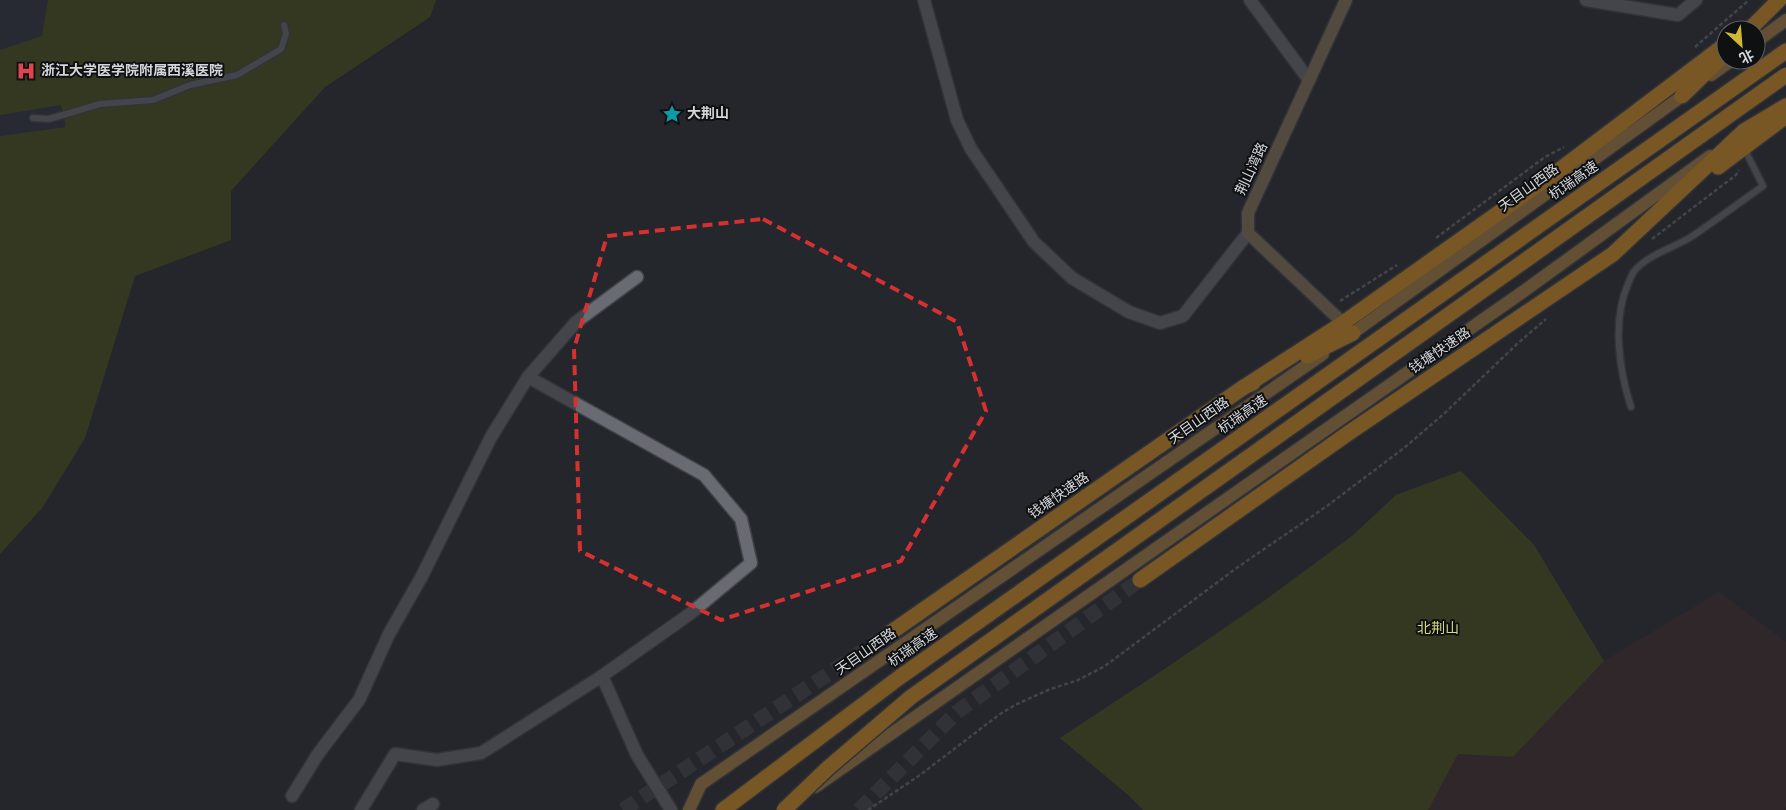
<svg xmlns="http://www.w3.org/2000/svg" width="1786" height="810" font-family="'Alegreya Sans','Noto Sans SC',sans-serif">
	<rect width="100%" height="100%" fill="#24272c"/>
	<!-- industrial -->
	<polygon fill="#3c2926" points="1719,592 1786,642 1786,806 1784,810 1425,810 1454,754 1513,757 1604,661"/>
	<!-- built -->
	<polygon fill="#2b2f3a" points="0,0 48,0 42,36 66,127 0,136"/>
	<!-- green -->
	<g fill="#4b4e15">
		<polygon points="48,0 436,0 430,17 325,87 231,191 231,240 135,276 85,438 42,508 0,554 0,136 66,127 61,105 0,115 0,50 42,36"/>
		<polygon points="1461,471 1534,545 1604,661 1513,757 1458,754 1428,810 1143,810 1127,794 1060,738 1169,666 1264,601 1352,536 1396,495"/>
	</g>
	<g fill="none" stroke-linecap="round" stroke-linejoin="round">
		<!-- highway-tunnel -->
		<g stroke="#3e4146" stroke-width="15" stroke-dasharray="15 8" stroke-linecap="butt">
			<polyline points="623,810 890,633"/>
			<polyline points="859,810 957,712 1140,580"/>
		</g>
		<!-- lane casing -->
		<g stroke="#414348" stroke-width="9">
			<g id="lane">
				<polyline points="33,118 49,119 100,104 153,100 190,85 237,75 281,49 286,34 284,25"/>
				<path d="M1631 407C1619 370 1612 320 1628 284 1630 279 1632 274 1635 270 1650 254 1673 248 1691 237 1715 221 1739 203 1763 186L1747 154"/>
			</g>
		</g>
		<!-- street casing -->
		<g stroke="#414348" stroke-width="15">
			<g id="street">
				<polyline points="924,0 957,120 971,149 1034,242 1072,278 1129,312 1160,323 1183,316 1248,233"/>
				<polyline points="1250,0 1309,80"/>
				<polyline points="1586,0 1678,15 1696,0"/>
				<polyline points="602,676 637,755 671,810"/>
				<polyline points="292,796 318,754 359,700 389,634 422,576 491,437 528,377"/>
				<polyline points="361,810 395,754 437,760 481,753 602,676 691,613 751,563 741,519 704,475 528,377 576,322 637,277"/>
				<polyline points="423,810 433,804"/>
			</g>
		</g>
		<!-- secondary casing -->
		<g stroke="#414348" stroke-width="15">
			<polyline id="secondary" points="1343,323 1248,233 1248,213 1346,0"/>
		</g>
		<!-- primary casing -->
		<g stroke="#414348" stroke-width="15">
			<g id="primary">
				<polyline points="1756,42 1786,20"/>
				<polyline points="1711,75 1732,60"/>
				<polyline points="1346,338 1689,91"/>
				<polyline points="815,787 1524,291 1710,156"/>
				<polyline points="689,810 701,784 1323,354"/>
			</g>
		</g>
		<!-- highway casing -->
		<g stroke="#414348" stroke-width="18">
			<g id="highway">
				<polyline points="1749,30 1779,0"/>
				<polyline points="1682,96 1720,59"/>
				<polyline points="1718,167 1786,116"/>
				<polyline points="1307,356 1353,333"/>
				<polyline points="1244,387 1343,323 1562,168 1726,44"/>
				<polyline points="1140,580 1350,432 1613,254 1744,131 1786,106"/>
				<polyline points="890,633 1244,387 1253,383"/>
				<polyline points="723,810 900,677 1786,51"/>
			</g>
		</g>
		<!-- path -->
		<g stroke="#67696e" stroke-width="2.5" stroke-dasharray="4 2.5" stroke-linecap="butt">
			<polyline points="1695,47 1749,0"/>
			<polyline points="1436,238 1545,157 1564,147"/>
			<polyline points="1652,239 1736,175 1739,170"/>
			<polyline points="1340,301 1397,265"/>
			<polyline points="868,810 920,775 1000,714 1017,704 1048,690 1078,680 1105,666 1238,567 1327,506 1404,448 1446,412 1517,344 1546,319"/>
		</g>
		<!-- lane -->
		<use href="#lane" stroke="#696b72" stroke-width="6"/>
		<!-- street -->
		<use href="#street" stroke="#696b72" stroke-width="12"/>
		<!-- secondary -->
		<use href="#secondary" stroke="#8c7758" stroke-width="12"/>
		<!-- primary -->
		<use href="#primary" stroke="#af823f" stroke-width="12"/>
		<!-- highway -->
		<use href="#highway" stroke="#dd921d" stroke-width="15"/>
		<!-- highway-bridge casing -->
		<g stroke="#414348" stroke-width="18" stroke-linecap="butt">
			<polyline id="highway-bridge" points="784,810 828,768 911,697 1786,75"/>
		</g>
		<!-- highway-bridge -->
		<use href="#highway-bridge" stroke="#dd921d" stroke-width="15"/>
	</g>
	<!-- marked area -->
	<path d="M0 0H1786V810H0ZM763 219 957 322 986 411 901 561 721 620 580 551 574 349 607 236Z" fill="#24272c" fill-opacity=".55" fill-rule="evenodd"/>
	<path fill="none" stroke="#d63131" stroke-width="4" stroke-dasharray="10 6" stroke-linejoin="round" d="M763 219 957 322 986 411 901 561 721 620 580 551 574 349 607 236Z"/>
	<!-- icons -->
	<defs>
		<g id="hospital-bare" transform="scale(1.5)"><path d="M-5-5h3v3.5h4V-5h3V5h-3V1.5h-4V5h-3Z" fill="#e0444e" stroke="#0f1012" stroke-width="2.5" paint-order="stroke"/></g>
		<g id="sight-bare" transform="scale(1.5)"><path d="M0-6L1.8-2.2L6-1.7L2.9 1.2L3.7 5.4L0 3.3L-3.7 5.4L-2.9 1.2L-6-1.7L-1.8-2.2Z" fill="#0f9aa8" stroke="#0f1012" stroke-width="2.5" paint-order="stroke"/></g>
	</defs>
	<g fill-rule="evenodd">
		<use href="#hospital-bare" x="26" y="71"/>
		<use href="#sight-bare" x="672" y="114"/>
	</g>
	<g text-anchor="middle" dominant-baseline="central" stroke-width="4" stroke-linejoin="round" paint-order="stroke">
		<!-- poi labels -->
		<g font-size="14" font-weight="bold" fill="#d4d6da" stroke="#0f1012" text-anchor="start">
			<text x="41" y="71">浙江大学医学院附属西溪医院</text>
			<text x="687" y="114">大荆山</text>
		</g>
		<!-- street labels -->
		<g font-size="14" fill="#d4d6da" stroke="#0f1012">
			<text transform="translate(1252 169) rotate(-65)">荆山湾路</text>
			<text transform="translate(1574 181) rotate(-35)">杭瑞高速</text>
			<text transform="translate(1529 188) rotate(-36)">天目山西路</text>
			<text transform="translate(1440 351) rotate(-34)">钱塘快速路</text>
			<text transform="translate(1243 415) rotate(-35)">杭瑞高速</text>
			<text transform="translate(1199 421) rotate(-35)">天目山西路</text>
			<text transform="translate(1059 496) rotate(-35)">钱塘快速路</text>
			<text transform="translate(913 648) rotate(-35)">杭瑞高速</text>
			<text transform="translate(866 652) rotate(-35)">天目山西路</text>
		</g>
		<!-- park labels -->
		<g font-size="14" fill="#d4db81" stroke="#0f1012">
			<text x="1438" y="629">北荆山</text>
		</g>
	</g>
	<!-- north arrow -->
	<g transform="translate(1741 45) rotate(154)"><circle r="24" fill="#0f1012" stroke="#5e5f62"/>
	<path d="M0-4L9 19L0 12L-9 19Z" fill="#ceb837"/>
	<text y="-8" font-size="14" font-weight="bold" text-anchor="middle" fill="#d4d6da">北</text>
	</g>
</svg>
